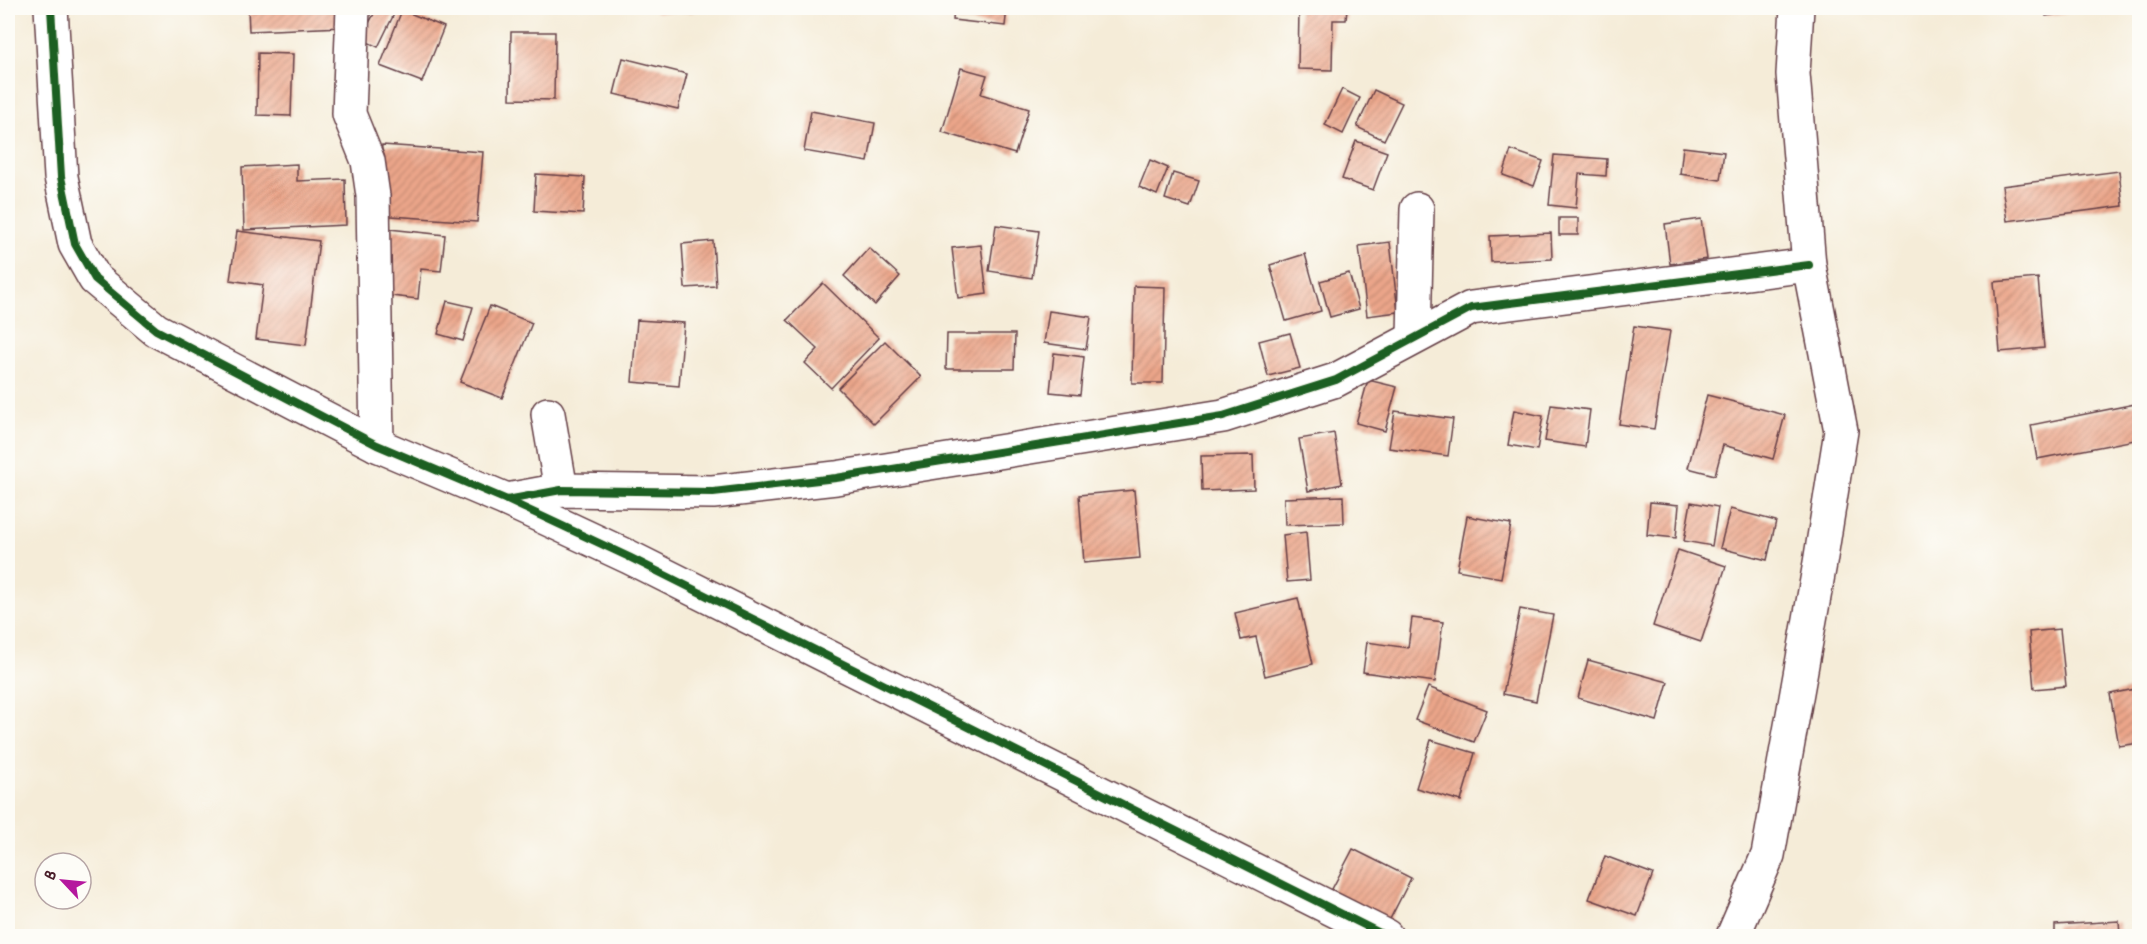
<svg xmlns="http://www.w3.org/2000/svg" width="2147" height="944" font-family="'Patrick Hand',sans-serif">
	<defs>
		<pattern id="building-hatch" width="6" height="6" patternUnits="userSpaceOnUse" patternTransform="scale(1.5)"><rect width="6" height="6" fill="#eca68a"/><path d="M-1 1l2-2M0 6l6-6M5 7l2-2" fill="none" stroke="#c18771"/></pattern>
	</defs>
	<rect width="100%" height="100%" fill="#fdfcf7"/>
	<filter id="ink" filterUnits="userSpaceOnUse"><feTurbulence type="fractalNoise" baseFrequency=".0167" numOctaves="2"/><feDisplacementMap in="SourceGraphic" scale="12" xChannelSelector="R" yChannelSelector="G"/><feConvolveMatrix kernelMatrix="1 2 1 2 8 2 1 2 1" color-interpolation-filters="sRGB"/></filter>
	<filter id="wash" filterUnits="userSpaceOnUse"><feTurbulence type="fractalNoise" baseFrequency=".008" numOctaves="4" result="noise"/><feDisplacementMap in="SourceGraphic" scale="24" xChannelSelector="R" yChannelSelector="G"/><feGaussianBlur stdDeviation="1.35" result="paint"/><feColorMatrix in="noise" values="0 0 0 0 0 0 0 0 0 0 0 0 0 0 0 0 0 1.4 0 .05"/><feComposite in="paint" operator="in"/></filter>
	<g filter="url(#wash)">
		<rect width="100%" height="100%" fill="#f5ecd8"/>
		<g id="blocks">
			<!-- building -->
			<g fill="url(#building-hatch)">
				<polygon points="248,8 342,8 343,27 249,31"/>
				<polygon points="377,8 397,8 378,47 361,39"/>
				<rect x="656" y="8" width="37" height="4"/>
				<polygon points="954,8 1007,8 1005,26 953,20"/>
				<polygon points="1299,8 1347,8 1346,20 1333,20 1332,70 1298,69"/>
				<polygon points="2044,8 2087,8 2087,9 2046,16"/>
				<polygon points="402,10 444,27 422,82 380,66"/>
				<polygon points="511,32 555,32 554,100 510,99"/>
				<polygon points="258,53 293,54 291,116 257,115"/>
				<polygon points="623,58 687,74 678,109 614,94"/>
				<polygon points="961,68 987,75 981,94 1029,109 1015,154 942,132"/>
				<polygon points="1342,89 1360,98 1343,134 1325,125"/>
				<polygon points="1374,90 1402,103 1384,140 1357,127"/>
				<polygon points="811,111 875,123 868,162 804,151"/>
				<polygon points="1356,141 1387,152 1373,190 1342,179"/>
				<polygon points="382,145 483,152 477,222 377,215"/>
				<polygon points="1683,147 1724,152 1720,180 1680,174"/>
				<polygon points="1511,150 1543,161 1534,186 1503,175"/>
				<polygon points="1554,155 1607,159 1606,176 1579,174 1576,208 1549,205"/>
				<polygon points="1150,160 1168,168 1157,195 1139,187"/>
				<polygon points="297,164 297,181 345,179 346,225 244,230 242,167"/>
				<polygon points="2119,171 2123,206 2007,221 2002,186"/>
				<polygon points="1173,173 1199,181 1190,207 1165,199"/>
				<polygon points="536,174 585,177 583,214 534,211"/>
				<rect x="1559" y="218" width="19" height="17"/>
				<polygon points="1701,219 1707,259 1670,264 1665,224"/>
				<polygon points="996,225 1039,231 1032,278 989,271"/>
				<polygon points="389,229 445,235 441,271 421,269 418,299 382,295"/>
				<polygon points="237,231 319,241 306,345 256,339 263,285 230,280"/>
				<polygon points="1551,233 1552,259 1491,262 1490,236"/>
				<polygon points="713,241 716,286 685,288 682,244"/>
				<polygon points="1390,242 1398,312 1367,316 1359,246"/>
				<polygon points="981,245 987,294 958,298 952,248"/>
				<polygon points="869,248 900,276 875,305 844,276"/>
				<polygon points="1305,254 1321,311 1286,321 1270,265"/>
				<polygon points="1349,273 1359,309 1330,317 1320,281"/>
				<polygon points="2038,278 2044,348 2000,352 1994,282"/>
				<polygon points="823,283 879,338 831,388 805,363 818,349 787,320"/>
				<polygon points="1134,286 1165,287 1163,383 1132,383"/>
				<polygon points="447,301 473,307 463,341 438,334"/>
				<polygon points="490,306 532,323 502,398 460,382"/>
				<polygon points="1049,311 1091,317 1086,349 1044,343"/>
				<polygon points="637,320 684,323 679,386 632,382"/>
				<polygon points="1634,326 1670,331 1654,429 1619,424"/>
				<polygon points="1290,333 1300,368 1268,376 1259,341"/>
				<polygon points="947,334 1015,334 1014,369 946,369"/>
				<polygon points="885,341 921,377 874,424 838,388"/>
				<polygon points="1054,353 1084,357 1080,395 1050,392"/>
				<polygon points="1368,380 1397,387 1385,431 1356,423"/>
				<polygon points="1707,395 1785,415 1773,459 1723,445 1715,475 1688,468"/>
				<polygon points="2140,403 2140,439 2037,459 2031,425"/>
				<polygon points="1551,405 1590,410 1585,447 1545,441"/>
				<polygon points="1514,410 1543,416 1537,450 1508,445"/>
				<polygon points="1395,411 1453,419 1448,456 1389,448"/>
				<polygon points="1334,433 1342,484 1308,491 1299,439"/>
				<polygon points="1253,455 1254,489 1202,491 1201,456"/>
				<polygon points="1134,490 1140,558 1084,563 1079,495"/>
				<polygon points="1343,496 1344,523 1285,525 1284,498"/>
				<polygon points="1650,502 1679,505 1676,538 1647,535"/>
				<polygon points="1691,502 1718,507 1712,546 1684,541"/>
				<polygon points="1730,509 1776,521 1767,560 1720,548"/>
				<polygon points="1467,516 1511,524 1501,578 1457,570"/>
				<polygon points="1306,532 1310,580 1287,582 1283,535"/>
				<polygon points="1678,550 1726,566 1701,642 1653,626"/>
				<polygon points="1298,598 1313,664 1265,676 1256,637 1241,640 1235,613"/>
				<polygon points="1520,609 1553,615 1536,701 1503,694"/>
				<polygon points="1412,618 1443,622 1435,682 1363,672 1367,642 1408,648"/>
				<polygon points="2060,629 2066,686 2034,689 2029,632"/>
				<polygon points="1588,660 1668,682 1657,721 1578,698"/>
				<polygon points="1428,687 1487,710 1474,742 1415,720"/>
				<polygon points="2140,688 2140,743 2119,746 2110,694"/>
				<polygon points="1431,740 1475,753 1461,801 1416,788"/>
				<polygon points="1353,849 1411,878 1388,923 1330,893"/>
				<polygon points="1605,856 1653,874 1637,916 1589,899"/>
				<polygon points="2119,921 2120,936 2055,936 2055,925"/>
			</g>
		</g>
	</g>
	<g filter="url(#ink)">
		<use href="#blocks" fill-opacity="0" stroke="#643e45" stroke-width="1.5"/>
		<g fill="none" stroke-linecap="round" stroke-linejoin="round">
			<!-- street casing -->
			<g stroke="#643e45" stroke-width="36">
				<g id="street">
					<polyline points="51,8 61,177 75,244 95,279 156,330 377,445 507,500 629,557 1386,936"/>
					<polyline points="353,8 349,114 368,161 373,196 377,445"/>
					<polyline points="1414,337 1417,209"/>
					<polyline points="548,414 561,490"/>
					<polyline points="507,500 561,490 713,492 836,478 1223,416 1336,380 1471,308 1809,265"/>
					<polyline points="1733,936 1768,855 1820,563 1841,431 1809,265 1793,74 1797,8"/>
				</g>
			</g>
			<!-- street -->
			<use href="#street" stroke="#fff" stroke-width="33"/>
			<!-- cycleway casing -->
			<g stroke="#fdfcf7" stroke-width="11">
				<g id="cycleway">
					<polyline points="51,8 61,177 75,244 95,279 156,330 377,445 507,500 629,557 1386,936"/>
					<polyline points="507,500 561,490 713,492 836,478 1223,416 1336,380 1471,308 1809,265"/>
				</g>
			</g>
			<!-- cycleway -->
			<use href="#cycleway" stroke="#1b5e20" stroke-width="8"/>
		</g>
	</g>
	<!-- margin -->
	<rect width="2147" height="944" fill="none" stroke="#fdfcf7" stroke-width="30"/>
	<!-- north arrow -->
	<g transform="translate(63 881) rotate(296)"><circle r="28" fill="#fdfcf7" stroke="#b5a4a5" stroke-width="1.5"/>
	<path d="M0-4.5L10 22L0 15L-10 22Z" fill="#b5179e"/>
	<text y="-9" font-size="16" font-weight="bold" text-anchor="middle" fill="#4a1f2b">B</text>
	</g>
</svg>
